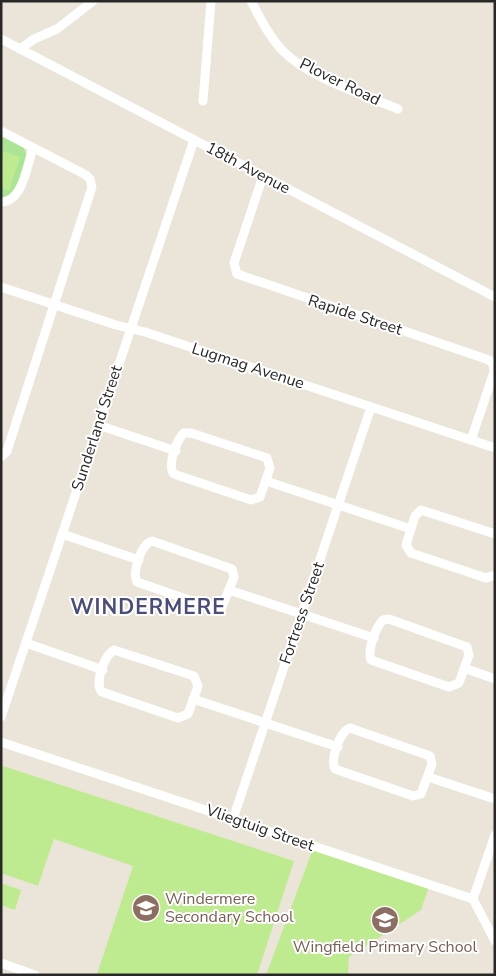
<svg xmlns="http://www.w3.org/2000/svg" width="496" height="976" font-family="'Nunito Sans',sans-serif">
	<rect width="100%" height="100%" fill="#ebe5d9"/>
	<!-- green -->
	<polygon fill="#aae494" points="1,135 24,148 27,157 15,192 1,199"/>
	<!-- pitch -->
	<g fill="#beeb8f">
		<polygon points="4,151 20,157 9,191 1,188 1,158"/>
		<polygon points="3,766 294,861 257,975 97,974 133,866 54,839 38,886 1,873 1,772"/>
		<polygon points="314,846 430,884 421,910 349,957 348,975 266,975"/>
		<polygon points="1,883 21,890 15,910 1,905"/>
	</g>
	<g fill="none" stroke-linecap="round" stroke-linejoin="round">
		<!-- minor -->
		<g stroke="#fff" stroke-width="9">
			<path d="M251 1C260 18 269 36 282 50 309 78 362 94 398 109"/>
			<polyline points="1,39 495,297"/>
			<polyline points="20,49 34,39 57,29 93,1"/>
			<polyline points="203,101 211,1"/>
			<polyline points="1,131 86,175 90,179 92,187 7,451 1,457"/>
			<polyline points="263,176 234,263 237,274 489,360 493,364 494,372 471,440"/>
			<path d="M1 202C23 202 27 165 33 148"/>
			<polyline points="1,287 116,325 145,332 495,448"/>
			<polyline points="98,425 176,451"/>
			<path d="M184 433H191L267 458 270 468 260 497 251 500 174 474C167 466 176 440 184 433Z"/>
			<polyline points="266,481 411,529"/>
			<polyline points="62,534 139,560"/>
			<polyline points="495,534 421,510 415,516 406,545 411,553 486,578 495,575"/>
			<path d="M152 541 232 569 234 577 222 607 215 609 137 582C132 572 141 544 152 541Z"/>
			<polyline points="229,590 374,638"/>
			<path d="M389 619 467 647 469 655 459 683 449 687 371 660C367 650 376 627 383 620Z"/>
			<polyline points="26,643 103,670"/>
			<path d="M114 650 194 676 198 686 188 714 178 718 102 692C94 684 104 655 114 650Z"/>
			<polyline points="464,668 495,679"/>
			<polyline points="193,699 338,747"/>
			<polyline points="1,717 194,140"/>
			<path d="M350 728 430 756 432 764 421 794 413 796 335 769C330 759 340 731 350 728Z"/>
			<polyline points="1,742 473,899 495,941"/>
			<polyline points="428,777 495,799"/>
			<polyline points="233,819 371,407"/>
			<polyline points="473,899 495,835"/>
			<polyline points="1,963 35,975"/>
		</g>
	</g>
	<!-- icons -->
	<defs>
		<g id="school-disc" transform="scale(1.4375)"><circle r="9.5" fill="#8d6e63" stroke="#fff"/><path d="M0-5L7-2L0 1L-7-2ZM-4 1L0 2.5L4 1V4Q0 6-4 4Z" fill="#fff"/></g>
	</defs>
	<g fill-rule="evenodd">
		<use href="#school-disc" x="146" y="908"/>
		<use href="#school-disc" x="385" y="920"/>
	</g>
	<g text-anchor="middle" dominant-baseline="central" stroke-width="4" stroke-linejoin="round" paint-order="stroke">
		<!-- street labels -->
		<g font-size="16" fill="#282828" stroke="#fff">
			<text transform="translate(340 82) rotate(26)">Plover Road</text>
			<text transform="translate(248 168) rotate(28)">18th Avenue</text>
			<text transform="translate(355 315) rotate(18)">Rapide Street</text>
			<text transform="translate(248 366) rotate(18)">Lugmag Avenue</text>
			<text transform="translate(97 428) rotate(-72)">Sunderland Street</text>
			<text transform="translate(302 613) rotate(-71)">Fortress Street</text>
			<text transform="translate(260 828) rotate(19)">Vliegtuig Street</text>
		</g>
		<!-- education labels -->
		<g font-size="16" fill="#785e54" stroke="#fff" text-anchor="start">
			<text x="165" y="899">Windermere<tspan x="165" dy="18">Secondary School</tspan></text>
			<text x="385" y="947" text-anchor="middle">Wingfield Primary School</text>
		</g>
		<!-- district labels -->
		<g font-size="21" font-weight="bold" letter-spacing="1" fill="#484d79" stroke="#fff">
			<text x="148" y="607">WINDERMERE</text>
		</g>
	</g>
	<!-- border -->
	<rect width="496" height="976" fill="none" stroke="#282828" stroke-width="5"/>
</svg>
